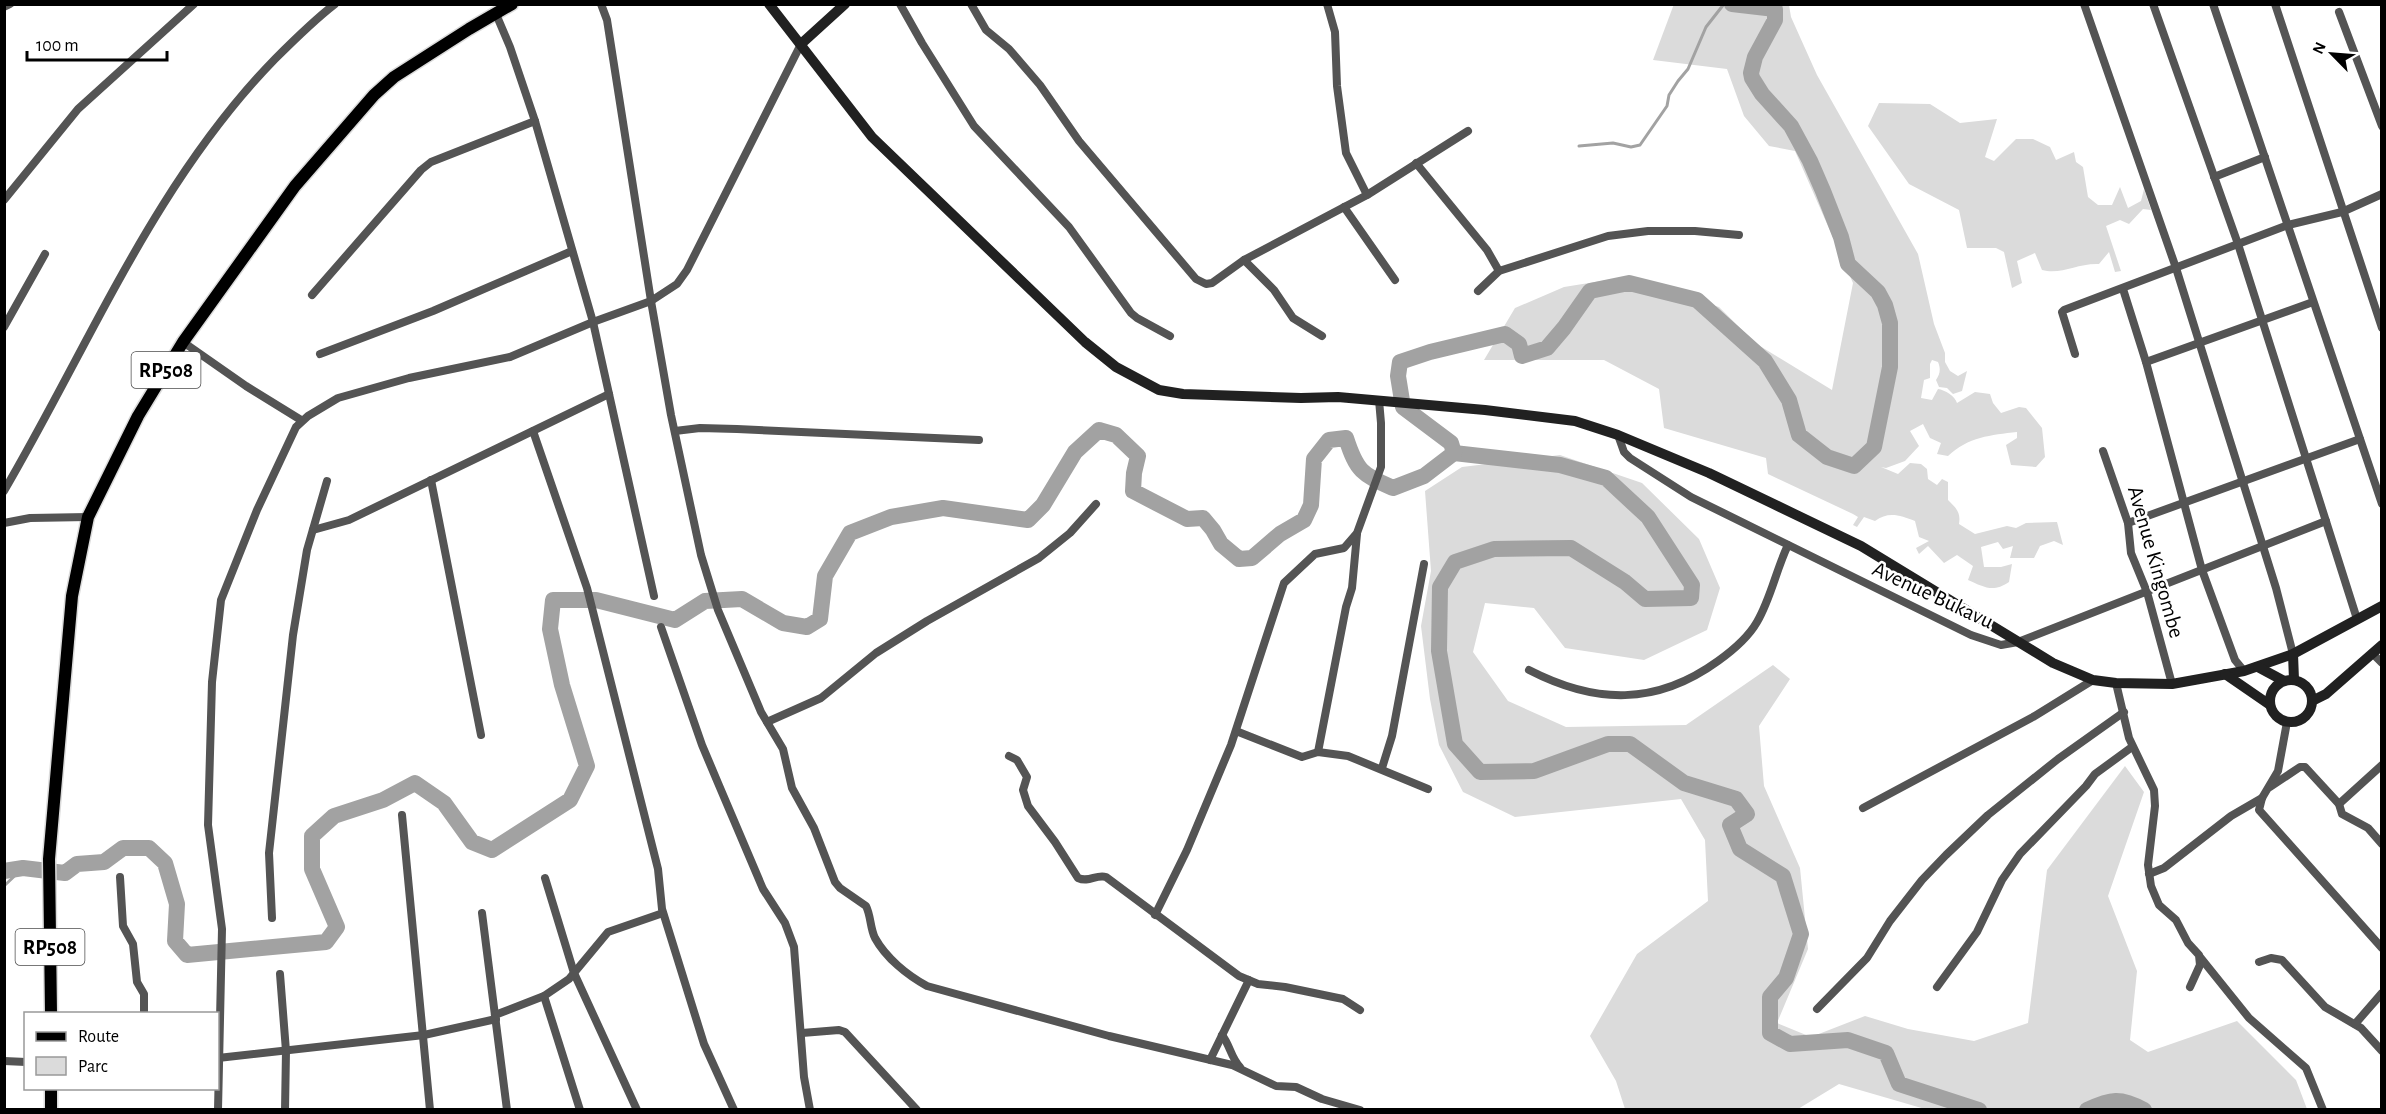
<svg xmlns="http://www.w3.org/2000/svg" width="2386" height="1114" font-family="'Alegreya Sans',sans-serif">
	<rect width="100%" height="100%" fill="#fff"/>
	<!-- green -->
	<g fill="#dbdbdb">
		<path d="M1674 4 1789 5 1791 17 1817 75 1918 254 1934 324 1945 353V362L1950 371 1958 376 1967 371 1962 391 1953 394 1947 388 1939 387 1936 380C1940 374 1941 369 1938 362L1932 360 1930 364V378L1924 380 1921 398 1932 400 1938 389C1945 390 1955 396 1957 403L1975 392 1990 394 1993 403 2001 413 2019 407 2026 408 2042 428 2045 457 2036 467 2011 465 2006 445 2017 438V432C1991 435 1968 437 1948 456L1937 454 1941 443 1930 438 1923 424 1910 431 1919 446 1905 461 1886 468 1881 467 1898 474 1910 463 1921 464 1927 469 1928 479 1937 485 1942 479 1948 482V500C1956 508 1961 512 1959 524L1975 534 2007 526 2016 528 2026 523 2057 522 2063 545 2054 541 2040 546 2034 558H2010L2013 546 2003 549 1998 542 1981 547 1984 567H2001L2012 564 2009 582C1993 593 1984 587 1968 580L1973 566 1957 555 1944 563 1928 546 1919 554 1916 548 1929 541 1919 537 1915 521C1900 515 1888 511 1875 521L1864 517 1857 527 1853 525 1858 517 1853 514 1768 474 1766 458 1664 428 1659 389 1604 360H1484L1515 308 1564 287 1620 278 1719 307 1755 343 1832 390 1853 283 1795 151 1769 146 1744 116 1727 69 1653 60Z"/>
		<path d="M1879 103 1930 104 1960 123 1997 119 1985 157 1994 161 2016 139H2033L2050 147 2056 160 2074 152 2076 162 2083 167 2088 197 2098 205H2112L2120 187 2128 208 2141 201 2144 189 2151 210 2143 209 2129 224 2120 220 2106 226 2121 271 2115 272 2109 252 2099 264C2077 263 2062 275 2042 270L2035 253 2017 261 2022 283 2012 288 2004 252 1996 248H1967L1959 210 1909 184 1868 126Z"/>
		<polygon points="1560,455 1642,483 1699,539 1720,588 1707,630 1644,660 1565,648 1534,608 1485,603 1473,652 1508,701 1566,727 1686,725 1773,665 1790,679 1759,726 1764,786 1800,868 1808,949 1777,1023 1811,1037 1865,1016 1908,1029 1974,1041 2028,1023 2047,870 2125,766 2144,792 2108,896 2137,971 2130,1040 2148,1052 2237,1021 2296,1080 2307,1109 1925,1109 1839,1084 1798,1109 1625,1109 1616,1081 1590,1036 1637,954 1708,901 1705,840 1681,799 1515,817 1463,792 1439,745 1430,699 1421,626 1431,571 1425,491 1462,467"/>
	</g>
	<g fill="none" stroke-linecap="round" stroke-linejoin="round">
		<!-- stream -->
		<g stroke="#a2a2a2" stroke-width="3">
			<polyline points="1579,146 1613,143 1631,147 1640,145 1667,106 1669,95 1678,81 1688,69 1706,27 1724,4"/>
			<polyline points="4,886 23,868"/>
		</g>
		<!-- river -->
		<g stroke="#a2a2a2" stroke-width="16">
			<polyline points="1454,453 1560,465 1606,478 1648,517 1692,585 1691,598 1645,599 1625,582 1571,548 1494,549 1455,562 1440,587 1439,651 1455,744 1480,772 1534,771 1608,744 1630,744 1684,783 1736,799 1747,814 1730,825 1740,849 1783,876 1801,934 1786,978 1770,997 1770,1033 1790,1044 1848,1040 1886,1053 1899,1084 1979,1110"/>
			<path d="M4 871 23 868 65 873 77 864 104 862 123 848H149L165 863 177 904 175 941 187 955 326 942 337 927 312 869V836L334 816 383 800 415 783 444 803 472 842 492 850 570 800 587 766 562 685 550 629 553 600H596L675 620 705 601 742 599 783 623 807 627 820 619 825 576 850 533 891 517 943 508 1028 520 1043 505 1075 452 1099 430 1116 435 1138 456 1134 473 1133 491 1187 519 1203 518 1213 530 1221 544 1239 559 1252 558 1280 534 1304 520 1311 505 1314 459 1329 440 1346 438C1357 472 1362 474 1393 488L1424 476 1454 453 1451 443 1403 407 1398 376 1400 362 1430 352 1505 334 1519 344 1522 356 1547 348 1564 328 1590 291 1629 283 1697 300 1765 361 1789 400 1799 435 1827 457 1854 466 1874 447 1890 367V323L1885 305 1878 292 1848 264 1841 237 1823 191 1810 161 1791 126 1762 94 1752 78 1751 73 1755 57 1775 20V9L1732 4"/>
			<path d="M2087 1110C2111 1099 2120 1097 2144 1110"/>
		</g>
		<!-- primary casing -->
		<g stroke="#dbdbdb" stroke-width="15">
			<g id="primary">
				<polyline points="51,1014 49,859 72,596 88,517 138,416 183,342 295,186 374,95 394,77 469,29 512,4"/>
				<polyline points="51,1110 51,1088"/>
			</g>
		</g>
		<!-- street -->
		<g stroke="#545454" stroke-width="8">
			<path d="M601 4 607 20 651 301 671 415 701 555 718 610 761 712 783 749 792 788 814 828 835 882 840 888 866 906C871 916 870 928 875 938 886 958 907 975 927 986L1109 1036 1232 1065 1276 1086 1296 1087 1322 1099 1360 1110"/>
			<polyline points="900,4 922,43 974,126 1069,227 1131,313 1137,318 1170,336"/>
			<polyline points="971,4 986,30 1009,49 1040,85 1079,141 1196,279 1206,284 1212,283 1244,260 1367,195 1468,131"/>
			<polyline points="1327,4 1335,32 1337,86 1346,153 1367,195"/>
			<polyline points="2084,4 2176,268 2276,588 2293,654"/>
			<polyline points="2153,4 2238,244 2357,619"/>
			<polyline points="2213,4 2382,504"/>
			<polyline points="2275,4 2382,328"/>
			<polyline points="4,7 10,4"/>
			<polyline points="2339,12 2382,126"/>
			<polyline points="496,14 510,47 535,121 593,322 654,596"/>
			<polyline points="1416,163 1487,250 1499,271"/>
			<polyline points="2214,177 2265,157"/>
			<polyline points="4,200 78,109 194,4"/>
			<polyline points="1344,207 1395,280"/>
			<polyline points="1244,260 1274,290 1293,318 1322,336"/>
			<polyline points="2123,289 2146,362 2202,570 2235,660 2244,671"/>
			<polyline points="1478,291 1499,271 1608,236 1648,231 1695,231 1739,235"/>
			<polyline points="312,295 421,170 431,162 535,121"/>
			<polyline points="4,327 45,254"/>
			<polyline points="183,342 246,386 301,420"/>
			<polyline points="320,354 433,311 572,251"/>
			<polyline points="2075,354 2062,312 2064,310 2288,225 2342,212 2382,194"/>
			<polyline points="2146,362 2313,302"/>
			<polyline points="533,431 587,588 658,869 662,909 704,1044 734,1110"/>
			<polyline points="675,431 700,428 737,429 979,440"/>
			<polyline points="1618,435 1624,452 1630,458 1691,497 1971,635 2001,645 2018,642 2326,521"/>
			<polyline points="2103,451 2128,523 2131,553 2147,592 2172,684"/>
			<polyline points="431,480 481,735"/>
			<path d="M4 491C90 344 155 182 275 59 294 40 313 21 335 4"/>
			<polyline points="4,523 30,518 88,517"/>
			<polyline points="2128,523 2360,439"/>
			<polyline points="313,530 349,520 609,394"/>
			<polyline points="661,627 702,745 718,783 763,889 785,923 794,947 804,1077 810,1110"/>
			<polyline points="2372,653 2382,663"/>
			<path d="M1529 670C1595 704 1656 706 1718 661 1732 651 1749 636 1757 622 1771 598 1776 570 1788 545"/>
			<polyline points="2116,683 2129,738 2154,790 2155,806 2148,865 2151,886 2159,905 2176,920 2188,943 2199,955 2200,965 2190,987"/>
			<polyline points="767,722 821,698 876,653 927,621 1039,558 1070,533 1096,504"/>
			<polyline points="2287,722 2278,771 2262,798 2259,810 2382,948"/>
			<polyline points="1236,731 1302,757 1318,752 1348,756 1428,789"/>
			<polyline points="1318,752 1346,607 1352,588 1357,534"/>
			<path d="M1009 756 1017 760 1027 777 1023 790 1028 806 1055 842 1078 878C1089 883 1096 874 1106 877L1239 976 1258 984 1285 987 1343 999 1360 1010"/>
			<polyline points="1382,768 1392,736 1424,564"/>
			<polyline points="2270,787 2300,767 2305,767 2339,804 2342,814 2368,828 2382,844"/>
			<polyline points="2339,804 2382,765"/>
			<polyline points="1863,808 2033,717 2093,680"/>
			<polyline points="402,815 430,1110"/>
			<polyline points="2149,874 2164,868 2231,816 2262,798"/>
			<polyline points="120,877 123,926 133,944 137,982 144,994 144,1014"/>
			<polyline points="545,878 574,973 637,1110"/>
			<polyline points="482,913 507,1110"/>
			<polyline points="1155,915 1187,850 1231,745 1284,583 1315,554 1344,548 1357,533 1381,467 1381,423 1379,400"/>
			<polyline points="272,918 269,853 293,635 307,550 327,481"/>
			<polyline points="2200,957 2249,1018 2306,1068 2323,1110"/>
			<polyline points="2259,962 2271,958 2282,960 2325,1007 2361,1028 2382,1051"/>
			<polyline points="280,974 286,1051 285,1110"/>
			<polyline points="1937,987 1977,932 2002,880 2020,854 2086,786 2095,774 2132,747"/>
			<polyline points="544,996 580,1110"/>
			<polyline points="1817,1009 1867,958 1890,921 1922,880 1946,855 1988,815 2058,759 2124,712"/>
			<polyline points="495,1015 544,996 569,979 608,932 663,913"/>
			<polyline points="2355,1024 2382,993"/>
			<polyline points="802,1033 839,1030 845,1032 917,1110"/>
			<path d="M1222 1035C1230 1045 1231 1058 1240 1067"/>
			<polyline points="218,1058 424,1035 496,1019"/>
			<polyline points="1210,1060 1249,980"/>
			<polyline points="4,1061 26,1062"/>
			<polyline points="218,1110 222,929 208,825 212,682 221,600 257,510 296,427 308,416 338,398 409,378 510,357 593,322 651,301 677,284 687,270 801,44"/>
		</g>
		<!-- secondary -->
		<g stroke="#212121" stroke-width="10">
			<polyline points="769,4 872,137 1085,342 1116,367 1159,390 1183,394 1301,398 1338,397 1485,410 1575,421 1618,435 1709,473 1861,546 2053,663 2093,680 2116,683 2172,684 2244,671 2293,654 2382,606"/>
			<polyline points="801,44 845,4"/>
			<polyline points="2293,654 2294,680"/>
			<polyline points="2258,667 2284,681"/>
			<polyline points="2225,674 2270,705"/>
			<circle cx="2291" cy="701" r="21"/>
			<polyline points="2312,701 2326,694 2382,645"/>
		</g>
		<!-- primary -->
		<use href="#primary" stroke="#000" stroke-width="12"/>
	</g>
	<g text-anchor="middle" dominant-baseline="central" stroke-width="5" stroke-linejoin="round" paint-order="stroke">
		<!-- shield labels -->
		<g fill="#fff" stroke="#4c4c4c" stroke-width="1.5">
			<rect x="131.5" y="352" width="69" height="36" rx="4.5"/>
			<rect x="15.5" y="929" width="69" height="36" rx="4.5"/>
		</g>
		<g font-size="21" font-weight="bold" fill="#000">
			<text x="166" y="370">RP508</text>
			<text x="50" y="947">RP508</text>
		</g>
		<!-- street labels -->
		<g font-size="22" fill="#000" stroke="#fff">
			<text transform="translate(2156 562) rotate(74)">Avenue Kingombe</text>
			<text transform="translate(1933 595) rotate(25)">Avenue Bukavu</text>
		</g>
	</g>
	<!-- border -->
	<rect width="2386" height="1114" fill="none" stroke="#000000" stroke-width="12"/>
	<!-- legend -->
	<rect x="24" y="1012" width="195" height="78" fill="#ffffff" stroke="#999999" stroke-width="1.5"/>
	<rect x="36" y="1032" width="30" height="9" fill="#000000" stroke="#999999" stroke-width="1.5"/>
	<text x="78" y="1042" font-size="18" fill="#000000">Route</text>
	<rect x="36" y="1057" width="30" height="18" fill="#dbdbdb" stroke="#999999" stroke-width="1.5"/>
	<text x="78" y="1072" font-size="18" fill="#000000">Parc</text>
	<!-- north arrow -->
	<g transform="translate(2332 54) rotate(295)" stroke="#ffffff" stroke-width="4.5" paint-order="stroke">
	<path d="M0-4.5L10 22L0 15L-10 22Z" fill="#000000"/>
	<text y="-9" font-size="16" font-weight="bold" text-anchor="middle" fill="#000000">N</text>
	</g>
	<!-- scale -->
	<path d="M27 51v9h140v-9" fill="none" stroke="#000000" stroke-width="3"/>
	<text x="36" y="51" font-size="18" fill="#000000" stroke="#ffffff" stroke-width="4.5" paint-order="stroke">100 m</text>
</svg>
